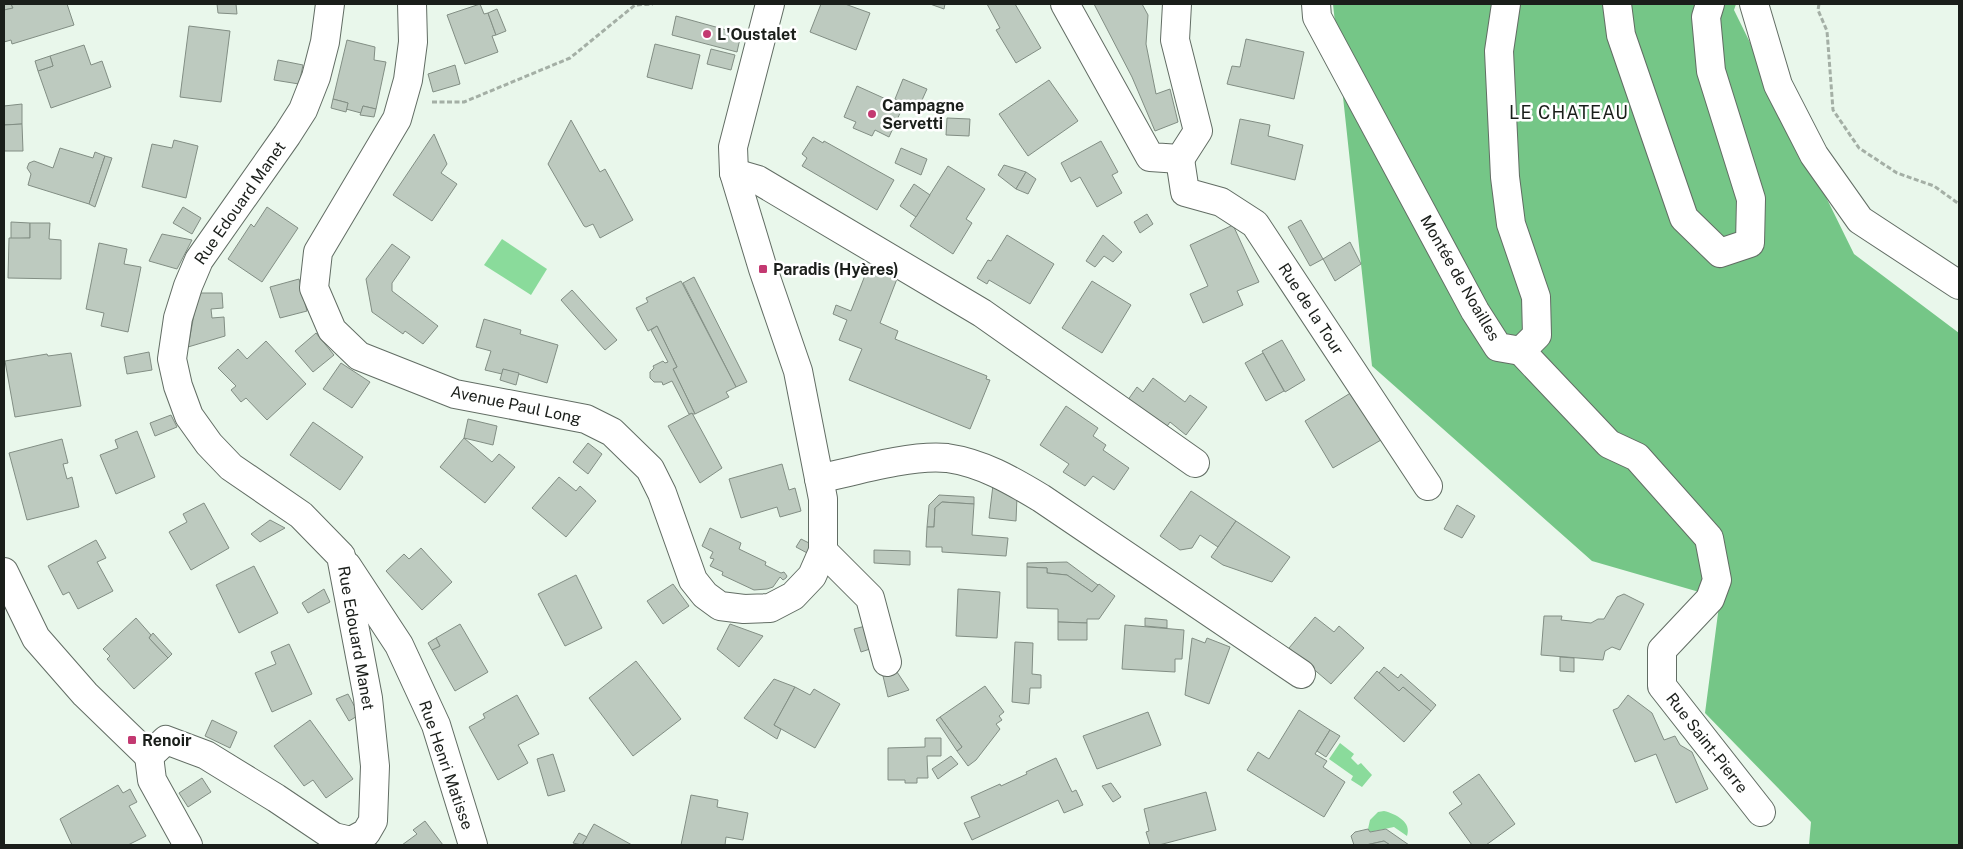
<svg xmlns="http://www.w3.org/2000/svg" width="1963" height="849" font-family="'Public Sans',sans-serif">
	<rect width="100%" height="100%" fill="#e9f7eb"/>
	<!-- forest -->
	<polygon fill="#75c687" points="1333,4 1736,4 1734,10 1854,254 1959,333 1959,845 1809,845 1811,822 1705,713 1720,598 1592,561 1372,366"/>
	<!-- water -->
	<g fill="#8adb9b">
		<polygon points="502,239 547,269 531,295 484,265"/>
		<polygon points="1340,743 1354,754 1351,758 1358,765 1361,763 1372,775 1362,787 1351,780 1353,776 1329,759"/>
		<path d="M1384 811C1396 814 1412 822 1407 836L1394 827 1370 832 1368 829 1370 820 1378 812Z"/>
	</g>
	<!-- building -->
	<g fill="#bdcabf" stroke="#828e84">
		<polygon points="4,4 11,4 13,8 4,10"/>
		<polygon points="11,4 67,4 74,25 12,44 11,40 4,42 4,10 13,8"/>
		<polygon points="217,4 236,4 237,14 218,13"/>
		<polygon points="480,4 484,14 488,13 496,35 492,36 498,52 465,64 447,15"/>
		<polygon points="821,4 845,4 870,13 856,50 810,32"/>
		<polygon points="930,4 945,4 944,9"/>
		<polygon points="987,4 1015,4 1041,48 1016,63 996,30 1000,28"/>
		<polygon points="1094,4 1142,4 1148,15 1146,44 1156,94 1170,89 1178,122 1155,131 1132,77"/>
		<polygon points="497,9 506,31 496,35 488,13"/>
		<polygon points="676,16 741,34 737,52 672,35"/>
		<polygon points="189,26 230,31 221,102 180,97"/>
		<polygon points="1246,39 1304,52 1294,99 1227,84 1232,66 1240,67"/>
		<polygon points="347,40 375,47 374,60 386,62 376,109 363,106 361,113 346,109 348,103 333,99"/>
		<polygon points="655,44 700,55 692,89 647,77"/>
		<polygon points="84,45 91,65 102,61 111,87 51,108 38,71 53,66 50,56"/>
		<polygon points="711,49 735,55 731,70 707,64"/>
		<polygon points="50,56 53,66 38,71 35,61"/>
		<polygon points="278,60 303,65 299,84 274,80"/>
		<polygon points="455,65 460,84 433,92 428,74"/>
		<polygon points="903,79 927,89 918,109 895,99"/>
		<polygon points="1049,80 1078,121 1028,156 999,114"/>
		<polygon points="857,86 888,100 886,105 901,111 889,137 875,130 872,136 853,128 856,122 844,117"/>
		<polygon points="333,99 348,103 346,112 331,108"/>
		<polygon points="22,104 22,124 4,125 4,106"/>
		<polygon points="363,106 376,109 374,117 360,115"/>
		<polygon points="947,118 970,119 969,136 946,135"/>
		<polygon points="1240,119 1270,125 1268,136 1303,145 1295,180 1231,164"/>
		<polygon points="571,120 600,172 605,169 633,220 600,238 593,224 586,227 584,226 548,164"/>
		<polygon points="22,124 23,151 4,151 4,125"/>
		<polygon points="434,134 447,164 441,173 457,184 432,221 393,195"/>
		<polygon points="813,137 823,143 824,141 894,180 877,210 802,166 807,158 802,154"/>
		<polygon points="174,140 198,146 186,198 142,187 152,144 172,148"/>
		<polygon points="1101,141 1118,172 1112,175 1122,193 1097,207 1080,177 1071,182 1061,163"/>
		<polygon points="60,148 93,158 95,152 105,156 89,204 28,185 31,174 27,168 29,163 34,161 53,168"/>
		<polygon points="901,148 927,159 921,175 895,163"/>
		<polygon points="105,156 112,158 95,207 89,204"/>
		<polygon points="1004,165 1026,172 1016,189 998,175"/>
		<polygon points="948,166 985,189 966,219 972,223 953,254 910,226"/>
		<polygon points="1026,172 1036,179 1028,194 1016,189"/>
		<polygon points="914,184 930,195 916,217 900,206"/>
		<polygon points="183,207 201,218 192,234 173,223"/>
		<polygon points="267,207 298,228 262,282 228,259 251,224 254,227"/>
		<polygon points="1147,214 1153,224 1140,233 1134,222"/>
		<polygon points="1301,220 1323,259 1310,266 1288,227"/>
		<polygon points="11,222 30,223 30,238 11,239"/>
		<polygon points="30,223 50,223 49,239 61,240 61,279 8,278 9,238 30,238"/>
		<polygon points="1233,225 1259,282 1237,291 1243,305 1203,323 1190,294 1208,286 1190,245"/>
		<polygon points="162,234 192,240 177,269 149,261"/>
		<polygon points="1007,235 1054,264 1030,304 989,280 987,284 977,278 988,260 991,261"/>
		<polygon points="1103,235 1122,252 1113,262 1104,256 1095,267 1086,261"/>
		<polygon points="1350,242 1361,264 1335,281 1323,259"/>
		<polygon points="99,243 127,249 124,264 141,267 128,332 101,326 104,313 86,309"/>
		<polygon points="392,244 410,257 392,283 392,291 438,326 423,344 405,331 403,334 372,312 366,279"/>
		<polygon points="873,255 900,271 880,323 898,331 895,339 987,376 986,379 990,380 970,429 849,380 862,349 839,340 847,320 833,314 836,305 851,311"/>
		<polygon points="694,277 747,382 736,387 683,283"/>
		<polygon points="299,279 307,311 280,318 270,287"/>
		<polygon points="681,281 736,387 726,392 729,397 695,414 673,369 677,367 657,326 648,331 636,308 648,302 646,298"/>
		<polygon points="1092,281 1131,305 1102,353 1062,328"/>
		<polygon points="572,290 617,340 605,350 561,300"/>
		<polygon points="198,293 222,293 223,308 211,309 212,318 224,317 225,336 188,347"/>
		<polygon points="484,319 521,330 520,334 558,345 547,383 503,369 502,374 485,370 491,351 476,347"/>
		<polygon points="657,326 677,367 673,369 695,414 689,414 672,381 663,385 662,382 654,382 650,378 650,372 654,368 653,366 663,361 665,363 668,362 651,330"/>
		<polygon points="316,333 334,355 313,372 295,351"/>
		<polygon points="1282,340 1305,380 1285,392 1262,351"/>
		<polygon points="266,341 306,384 267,420 246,398 241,402 231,390 236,386 218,368 238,349 247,359"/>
		<polygon points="149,352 152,370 127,374 124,357"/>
		<polygon points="71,353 81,406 15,417 5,361 47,354 48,356"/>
		<polygon points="1263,353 1284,391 1266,401 1245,363"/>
		<polygon points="341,363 370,382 352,408 323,389"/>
		<polygon points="503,369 519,373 516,385 500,380"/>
		<polygon points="1153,378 1185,402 1190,395 1207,407 1186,435 1170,422 1163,432 1125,404 1137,387 1143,392"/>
		<polygon points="1357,389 1381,440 1333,468 1305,421"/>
		<polygon points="1066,406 1098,428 1093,436 1106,445 1103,450 1129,468 1114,490 1093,476 1085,486 1063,472 1069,464 1040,445"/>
		<polygon points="692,413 722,468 700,483 668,426"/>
		<polygon points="171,415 177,427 155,436 150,423"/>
		<polygon points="468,419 497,426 493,445 464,438"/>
		<polygon points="313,422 363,457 340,490 290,455"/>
		<polygon points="137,431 155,477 116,494 100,455 118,448 115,440"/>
		<polygon points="464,438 492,462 499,454 515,467 485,503 440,467"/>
		<polygon points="62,439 68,463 63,464 67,479 72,477 79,507 27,520 9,453"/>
		<polygon points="588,443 602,454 588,474 573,462"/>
		<polygon points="782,464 789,490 795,488 801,511 780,517 777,507 741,518 729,479"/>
		<polygon points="559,477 576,491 580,486 596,501 566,537 532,508"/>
		<polygon points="993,485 1017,497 1016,521 989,518"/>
		<polygon points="1191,491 1236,521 1218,547 1200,535 1192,548 1180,550 1160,536"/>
		<polygon points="939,495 974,497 974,504 942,502 935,508 934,527 927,527 929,505"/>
		<polygon points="942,502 974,504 972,535 1008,538 1006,556 942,552 942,547 926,547 927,527 934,527 935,508"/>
		<polygon points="204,503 229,548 191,570 169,532 187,522 183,514"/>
		<polygon points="1457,505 1475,516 1462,538 1444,529"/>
		<polygon points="270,520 285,528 260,542 251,534"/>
		<polygon points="1236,521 1290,557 1272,582 1223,565 1211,557"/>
		<polygon points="710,528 741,543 739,549 766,562 765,565 781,573 784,572 787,576 786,578 783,580 780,577 773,587 767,589 754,590 722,575 723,572 710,566 714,559 710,558 713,552 702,546"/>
		<polygon points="801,539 811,544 809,554 796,547"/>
		<polygon points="96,540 106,558 97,562 113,591 78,609 69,592 63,595 48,566"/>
		<polygon points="421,548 452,582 422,610 386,571 404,554 409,559"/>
		<polygon points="874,550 910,551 910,565 874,563"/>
		<polygon points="1067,562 1098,585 1092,592 1067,575 1047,573 1047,568 1027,567 1027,563"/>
		<polygon points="254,566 278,613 239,633 216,585"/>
		<polygon points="1027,567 1047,568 1047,573 1067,575 1092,592 1099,584 1115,596 1099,619 1087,619 1087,623 1058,622 1058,609 1027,608"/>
		<polygon points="576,575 602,628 565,646 538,594"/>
		<polygon points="673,584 689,606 663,624 647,601"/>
		<polygon points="324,589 330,602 308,613 302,603"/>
		<polygon points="958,589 1000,592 997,638 956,636"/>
		<polygon points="1624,594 1644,604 1620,650 1612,647 1605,651 1603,660 1541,655 1544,616 1562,616 1561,620 1591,623 1598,619 1604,619 1617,597"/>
		<polygon points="1315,617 1334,632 1339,626 1364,648 1331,684 1289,648"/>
		<polygon points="136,618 151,635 149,638 168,658 134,689 107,659 110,656 103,649"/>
		<polygon points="1145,618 1167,620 1167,628 1145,626"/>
		<polygon points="1058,622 1087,623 1087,640 1058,640"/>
		<polygon points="460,624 488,672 455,691 432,650 440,646 436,638"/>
		<polygon points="730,624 763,636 739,667 717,649"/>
		<polygon points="873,624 879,646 861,652 854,629"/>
		<polygon points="1125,625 1184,630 1182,659 1175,659 1175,672 1122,669"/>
		<polygon points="153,633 172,654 168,658 149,638"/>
		<polygon points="436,638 440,646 432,650 428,643"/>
		<polygon points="1192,638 1205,643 1207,638 1230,647 1209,704 1185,695"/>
		<polygon points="1015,642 1033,643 1032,674 1041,675 1041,688 1030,688 1029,704 1012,702"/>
		<polygon points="289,644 312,694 272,712 255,673 276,664 271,652"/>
		<polygon points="1560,657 1574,658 1574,672 1560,671"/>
		<polygon points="636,661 681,719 633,756 589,698"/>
		<polygon points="1384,667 1398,678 1401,674 1436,705 1431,711 1403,687 1399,691 1379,673"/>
		<polygon points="1377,671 1399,691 1403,687 1431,711 1404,742 1354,698"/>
		<polygon points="897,672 909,690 888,697 883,676"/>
		<polygon points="774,679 795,687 774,725 781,729 777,739 744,718"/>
		<polygon points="985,686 1004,712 999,716 1002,720 996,724 1000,729 976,760 968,766 957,751 962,747 940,717"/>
		<polygon points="795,687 810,695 814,689 840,704 815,748 774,725"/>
		<polygon points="348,694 359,715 349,721 336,699"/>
		<polygon points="517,695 539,734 518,745 528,763 498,780 469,727 485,718 483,714"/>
		<polygon points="1628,695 1652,713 1664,740 1675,736 1680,745 1692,752 1708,789 1676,803 1656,754 1635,762 1613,710 1618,708"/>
		<polygon points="1299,710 1330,730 1315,754 1327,761 1323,767 1345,782 1324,817 1247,770 1258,752 1269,759"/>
		<polygon points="1148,712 1161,745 1097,769 1083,736"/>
		<polygon points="940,717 962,747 957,751 937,721 936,720"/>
		<polygon points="212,720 237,732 230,748 205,736"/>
		<polygon points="310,720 353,779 326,798 313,780 304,786 274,746"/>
		<polygon points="1330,730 1340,736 1326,757 1317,751"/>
		<polygon points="925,738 941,738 941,756 927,756 928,778 917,778 917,783 905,783 905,780 888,780 888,748 925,747"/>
		<polygon points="553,754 565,791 548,796 537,759"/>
		<polygon points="951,756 958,764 938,779 932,769"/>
		<polygon points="1056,758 1072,792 1076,790 1083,805 1064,813 1058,800 972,840 964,823 980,817 971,797 1000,784 1001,786 1027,774 1026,772"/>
		<polygon points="1479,774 1515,824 1486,845 1472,845 1449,813 1462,804 1453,792"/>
		<polygon points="202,778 211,792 188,807 179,793"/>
		<polygon points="1111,783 1121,797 1113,802 1102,786"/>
		<polygon points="118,785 123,793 130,789 137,802 129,806 146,836 128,845 72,845 60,819"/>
		<polygon points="1206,792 1216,830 1159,845 1150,845 1146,832 1149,831 1144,809"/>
		<polygon points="691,795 718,800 717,807 748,813 743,840 726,837 725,845 681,845"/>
		<polygon points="425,821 443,845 402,845 417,834 413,830"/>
		<polygon points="594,824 632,845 582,845"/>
		<polygon points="1368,829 1370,832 1386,829 1409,845 1390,845 1384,841 1366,845 1354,845 1351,836 1355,832"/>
		<polygon points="579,833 587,837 582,845 573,843"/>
		<polygon points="1384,841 1390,845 1366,845"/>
	</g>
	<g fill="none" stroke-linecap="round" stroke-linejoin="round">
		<!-- minor casing -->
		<g stroke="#626d64" stroke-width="30">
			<g id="minor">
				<polyline points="412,4 413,42 408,80 397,119 318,252 314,288 332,330 359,356 455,394 586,419 612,432 650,469 662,493 693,580 705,595 720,606 744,609 770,608 793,596 812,576 823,551 823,499 798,371 763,269 734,173 733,147 770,4"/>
				<polyline points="1065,4 1150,157 1180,159 1198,131 1175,40 1177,4"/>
				<polyline points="1316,4 1317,17 1475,311 1498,347 1521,351 1537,335 1536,297 1511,224 1505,177 1499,51 1506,4"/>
				<polyline points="1617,4 1621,35 1684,218 1720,253 1750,243 1751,199 1711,71 1706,17 1710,4"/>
				<polyline points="1754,4 1778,85 1814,155 1860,220 1959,285"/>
				<polyline points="1180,159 1185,192 1221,202 1255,224 1428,486"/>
				<polyline points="734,173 758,180 982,313 1195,463"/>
				<polyline points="1521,351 1609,444 1637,457 1709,538 1717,580 1710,599 1662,650 1662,686 1761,812"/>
				<path d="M819 479C854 471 913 454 947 458 982 463 1011 480 1041 498L1301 674"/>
				<polyline points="823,551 870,598 887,662"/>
				<polyline points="347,566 399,645 436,725 473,845"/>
				<polyline points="4,572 36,638 85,694 149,756"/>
				<polyline points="149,756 166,740 206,755 276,798 334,837 351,841 366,833 373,821 375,766 368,698 341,556 301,515 231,467 209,444 189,416 178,386 172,359 178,318 188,286 199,260 287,135 303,110 316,77 325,42 330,4"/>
				<polyline points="149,756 152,780 188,845"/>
			</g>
		</g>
		<!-- path -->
		<g stroke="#a4afa5" stroke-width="3" stroke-dasharray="5 2.5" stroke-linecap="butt">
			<polyline points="1819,4 1818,10 1827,31 1833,110 1859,148 1897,173 1934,186 1959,204"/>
			<polyline points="432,102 464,102 570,58 635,5 653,4"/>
		</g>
		<!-- minor -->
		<use href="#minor" stroke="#fff" stroke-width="28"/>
	</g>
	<!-- markers -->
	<g fill="#c33971" stroke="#fff" stroke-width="2">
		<circle cx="707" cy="34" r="5"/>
		<circle cx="872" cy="114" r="5"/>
		<rect x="758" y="264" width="10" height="10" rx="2.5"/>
		<rect x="127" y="735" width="10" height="10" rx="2.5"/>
	</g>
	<g text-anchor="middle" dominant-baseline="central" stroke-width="5" stroke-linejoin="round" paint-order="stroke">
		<!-- poi labels -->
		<g font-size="16" font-weight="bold" fill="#1a1e1a" stroke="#fff" text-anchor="start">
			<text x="717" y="34">L'Oustalet</text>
			<text x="882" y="105">Campagne<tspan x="882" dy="18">Servetti</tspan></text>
			<text x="773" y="269">Paradis (Hyères)</text>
			<text x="142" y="740">Renoir</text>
		</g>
		<!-- street labels -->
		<g font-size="16" fill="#1a1e1a" stroke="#fff">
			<text transform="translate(240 203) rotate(-55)">Rue Edouard Manet</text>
			<text transform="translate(1460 278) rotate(60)">Montée de Noailles</text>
			<text transform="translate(1311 309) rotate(57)">Rue de la Tour</text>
			<text transform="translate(516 405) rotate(12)">Avenue Paul Long</text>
			<text transform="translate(356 638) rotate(80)">Rue Edouard Manet</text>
			<text transform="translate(1707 743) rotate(52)">Rue Saint-Pierre</text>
			<text transform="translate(446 765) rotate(71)">Rue Henri Matisse</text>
		</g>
		<!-- neighbourhood labels -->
		<g font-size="18" letter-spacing="1" fill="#1a1e1a" stroke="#fff">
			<text x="1569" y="112">LE CHATEAU</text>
		</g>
	</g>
	<!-- border -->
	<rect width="1963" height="849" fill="none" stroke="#1a1e1a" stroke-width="10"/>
</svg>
